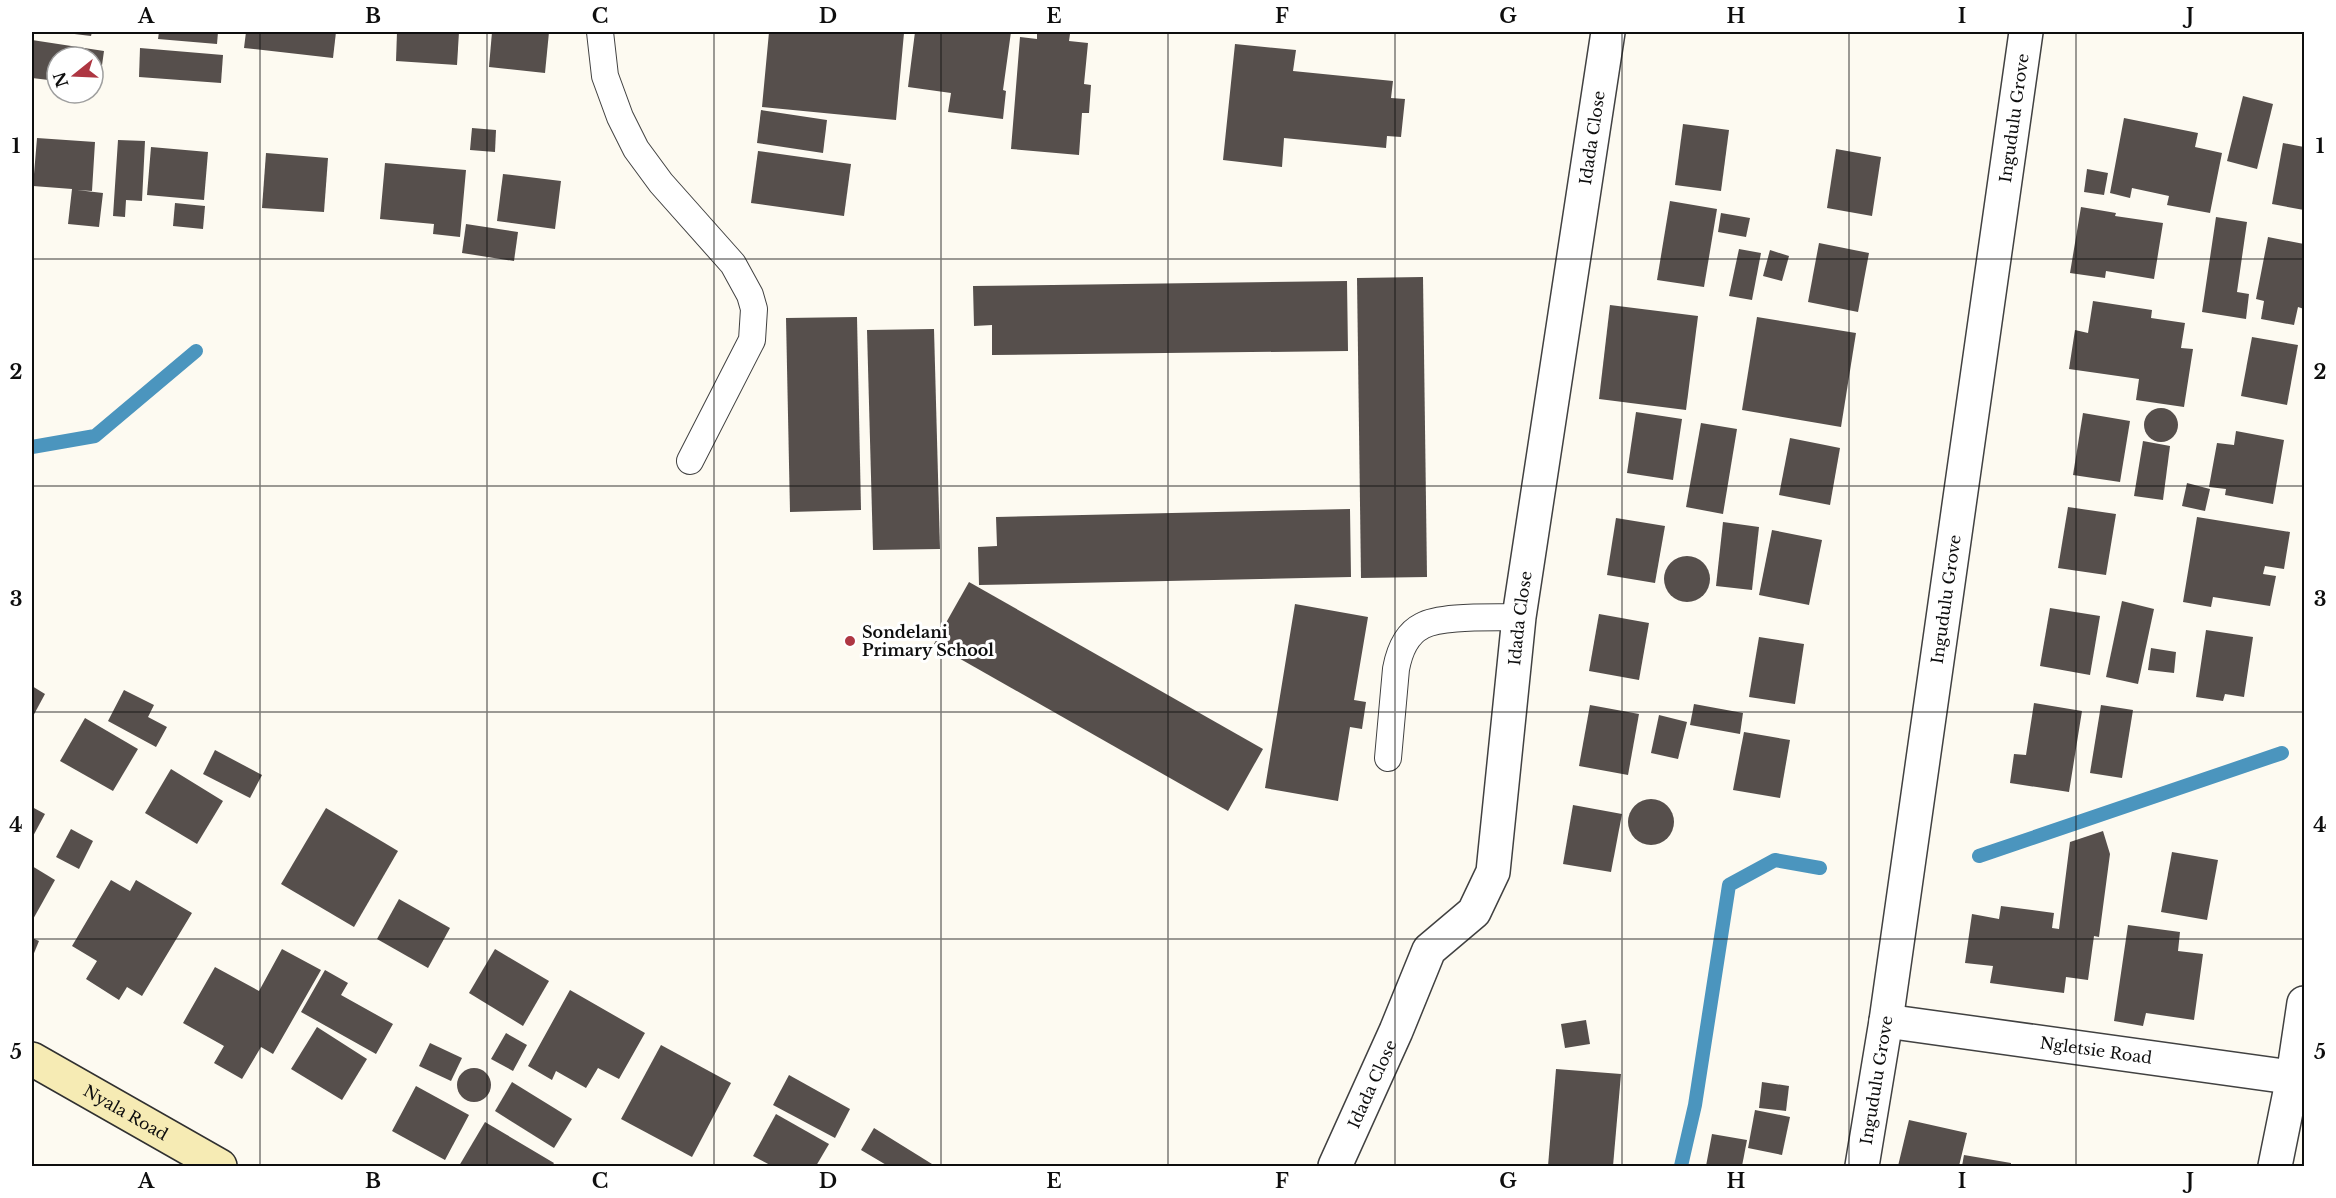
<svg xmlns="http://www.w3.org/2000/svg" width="2336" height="1198" font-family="'Libre Baskerville',serif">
	<rect width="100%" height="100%" fill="#fdfaf1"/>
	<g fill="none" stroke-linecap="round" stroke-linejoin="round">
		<!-- stream -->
		<g stroke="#4b95be" stroke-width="14">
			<polyline points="32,447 95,436 196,351"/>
			<polyline points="1979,856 2282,753"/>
			<polyline points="1681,1166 1695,1105 1729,885 1775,860 1820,868"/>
		</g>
	</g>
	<!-- building -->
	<g fill="#564f4c">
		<polygon points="58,32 92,32 91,36"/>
		<polygon points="159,32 218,32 217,44 158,39"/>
		<polygon points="246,32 336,32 333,58 244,48"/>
		<polygon points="397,32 459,32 457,65 396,61"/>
		<polygon points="492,32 549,32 545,73 489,67"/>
		<polygon points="769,32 904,33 896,120 762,107"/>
		<polygon points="915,32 1011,32 1003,90 1006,91 1003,119 948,112 951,93 908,87"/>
		<polygon points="1037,32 1070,34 1069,41 1088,43 1084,84 1091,85 1089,113 1082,113 1079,155 1011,149 1020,37 1037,39"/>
		<polygon points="32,40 104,51 99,87 93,87 93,57 57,57 57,81 32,78"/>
		<polygon points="1235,44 1296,50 1293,71 1393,81 1391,98 1405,99 1401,137 1387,136 1386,148 1284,138 1282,167 1223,160"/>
		<polygon points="140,48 223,55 221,83 139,77"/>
		<polygon points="2243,96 2273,104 2257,169 2227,161"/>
		<polygon points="761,110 827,120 823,153 757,143"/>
		<polygon points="2124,118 2198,133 2195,147 2222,153 2210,213 2167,205 2169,196 2132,188 2130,198 2110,193"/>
		<polygon points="1683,124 1729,130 1721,191 1675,185"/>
		<polygon points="472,128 496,130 495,152 470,150"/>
		<polygon points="37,138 95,142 92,191 77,190 103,193 99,227 68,224 72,189 33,186"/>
		<polygon points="118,140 145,141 142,201 126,200 125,217 113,216"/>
		<polygon points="2283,143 2304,147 2304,210 2272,204"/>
		<polygon points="151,147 208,152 204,200 147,195"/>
		<polygon points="1836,149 1881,157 1872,216 1827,208"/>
		<polygon points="758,151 851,164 844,216 751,203"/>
		<polygon points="266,153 328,158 324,212 262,208"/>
		<polygon points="385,163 466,170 460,237 433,234 434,224 380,219"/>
		<polygon points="2087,169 2108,173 2104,195 2084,192"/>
		<polygon points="503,174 561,181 555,229 497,221"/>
		<polygon points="1670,201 1717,209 1704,287 1657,280"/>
		<polygon points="175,203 205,206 203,229 173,226"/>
		<polygon points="2081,207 2116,213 2115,216 2163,223 2154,279 2106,271 2105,278 2070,273"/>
		<polygon points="1721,213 1750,218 1746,237 1718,232"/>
		<polygon points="2216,217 2247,222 2237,292 2249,294 2246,319 2202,312"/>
		<polygon points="466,224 518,232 514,261 462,253"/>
		<polygon points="2268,237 2304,244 2304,309 2298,307 2294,325 2261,319 2264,301 2256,299"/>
		<polygon points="1819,243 1869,253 1858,312 1808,302"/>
		<polygon points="1739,249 1761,253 1752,300 1729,296"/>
		<polygon points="1770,250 1789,256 1782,281 1763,276"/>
		<polygon points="1423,277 1427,577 1361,578 1357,278"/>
		<polygon points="1347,281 1348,351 992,355 992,325 974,326 973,286"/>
		<polygon points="2093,301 2152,310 2151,318 2185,323 2181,348 2193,349 2184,407 2136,400 2139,379 2069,369 2075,330 2088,333"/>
		<polygon points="1610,305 1698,316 1686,410 1599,399"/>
		<polygon points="857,317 861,510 790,512 786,318"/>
		<polygon points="1757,317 1856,333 1841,427 1742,410"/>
		<polygon points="934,329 940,549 873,550 867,330"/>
		<polygon points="2252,337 2298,345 2287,405 2241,396"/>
		<circle cx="2161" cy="425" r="17"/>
		<polygon points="1636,412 1682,419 1673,480 1627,473"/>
		<polygon points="2083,413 2130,421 2120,482 2073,475"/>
		<polygon points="1701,423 1737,429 1723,514 1686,507"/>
		<polygon points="2236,431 2284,440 2273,504 2225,495 2226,489 2209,487 2217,443 2234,445"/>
		<polygon points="1790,438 1840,448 1830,505 1779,495"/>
		<polygon points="2143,441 2170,446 2163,500 2134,496"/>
		<polygon points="2187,483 2210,489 2205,511 2182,506"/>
		<polygon points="2068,507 2116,514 2106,575 2058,568"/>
		<polygon points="1350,509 1351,577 979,585 978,547 997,546 996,517"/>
		<polygon points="2197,517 2290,532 2284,569 2265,566 2263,574 2276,576 2270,606 2213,597 2211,607 2183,602"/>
		<polygon points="1616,518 1665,526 1655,583 1607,575"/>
		<polygon points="1723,522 1759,527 1752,590 1716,586"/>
		<polygon points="1772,530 1822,540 1809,605 1759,595"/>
		<circle cx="1687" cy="579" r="23"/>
		<polygon points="969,582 1263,749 1228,811 934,644"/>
		<polygon points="2122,601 2154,609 2138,684 2106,677"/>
		<polygon points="1295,604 1368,617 1354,700 1366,702 1362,729 1350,727 1338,801 1265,788"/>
		<polygon points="2050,608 2100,616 2090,675 2040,666"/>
		<polygon points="1599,614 1649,623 1639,680 1589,671"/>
		<polygon points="2206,630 2253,637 2244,697 2225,694 2223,701 2196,697"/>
		<polygon points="1759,637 1804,644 1795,704 1749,697"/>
		<polygon points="2151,648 2176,652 2174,673 2148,670"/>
		<polygon points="32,686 45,694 32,718"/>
		<polygon points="124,690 154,705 148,717 167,727 156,747 108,721"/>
		<polygon points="2034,703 2082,711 2069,792 2010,783 2014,754 2026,755"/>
		<polygon points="1694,704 1743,713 1740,734 1690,725"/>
		<polygon points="1590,705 1639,714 1628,775 1579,766"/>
		<polygon points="2101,705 2133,710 2122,778 2090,773"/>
		<polygon points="1659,715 1687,722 1678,759 1651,753"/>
		<polygon points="85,718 138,749 113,791 60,761"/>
		<polygon points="1744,732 1790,740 1780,798 1733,790"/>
		<polygon points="215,750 262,775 250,798 203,774"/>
		<polygon points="171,769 223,801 197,844 145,813"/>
		<circle cx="1651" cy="822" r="23"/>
		<polygon points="1573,805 1622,814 1611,872 1563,864"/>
		<polygon points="32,807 45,814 32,838"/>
		<polygon points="326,808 398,851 354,927 281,884"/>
		<polygon points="71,829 93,841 79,869 56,857"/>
		<polygon points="2103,831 2110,854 2099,937 2094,936 2088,980 2066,977 2064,993 1990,983 1993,966 1965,963 1972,914 1999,919 2001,906 2054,913 2052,928 2059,929 2070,842"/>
		<polygon points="2172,852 2218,860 2207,920 2161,912"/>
		<polygon points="32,866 55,880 32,921"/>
		<polygon points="111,880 130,891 136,880 192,913 142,996 127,987 119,1000 86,979 97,961 72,946"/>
		<polygon points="399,899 450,928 428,968 377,939"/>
		<polygon points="2128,925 2180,932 2178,951 2203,954 2194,1020 2146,1013 2143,1026 2114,1021"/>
		<polygon points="32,938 39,941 32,958"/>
		<polygon points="282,949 321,970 273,1054 261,1047 242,1079 214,1063 224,1046 183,1023 215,967 259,991"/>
		<polygon points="495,949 549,981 523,1026 469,993"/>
		<polygon points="325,970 348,983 341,995 393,1024 376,1054 301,1012"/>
		<polygon points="570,990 645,1033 619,1079 598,1068 586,1088 556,1071 552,1080 528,1066"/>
		<polygon points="1586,1020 1590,1044 1565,1048 1561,1024"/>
		<polygon points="317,1027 367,1059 342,1100 291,1069"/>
		<polygon points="506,1033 527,1045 513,1071 491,1059"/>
		<polygon points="430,1043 462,1058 451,1081 419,1066"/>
		<polygon points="661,1045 731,1083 692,1157 621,1119"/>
		<circle cx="474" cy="1085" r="17"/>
		<polygon points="1556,1069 1621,1074 1613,1166 1548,1166"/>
		<polygon points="789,1075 850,1109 835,1138 773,1105"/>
		<polygon points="512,1082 572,1119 554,1148 495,1111"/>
		<polygon points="1762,1082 1789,1086 1786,1111 1759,1108"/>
		<polygon points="416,1086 469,1115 445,1160 392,1131"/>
		<polygon points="1755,1110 1790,1117 1782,1155 1748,1148"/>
		<polygon points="776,1114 829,1144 816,1166 772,1166 753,1156"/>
		<polygon points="1909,1120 1967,1133 1959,1166 1943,1164 1943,1166 1898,1166"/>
		<polygon points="485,1122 554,1163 552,1166 459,1166"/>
		<polygon points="874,1128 932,1164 930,1166 888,1166 861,1150"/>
		<polygon points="1712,1134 1747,1140 1742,1166 1706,1166"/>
		<polygon points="1964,1155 2011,1163 2011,1166 1962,1166"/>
	</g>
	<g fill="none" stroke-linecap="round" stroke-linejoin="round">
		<!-- lane casing -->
		<g stroke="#414141" stroke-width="28">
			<g id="lane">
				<polyline points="600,32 605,76 620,117 636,149 661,183 733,264 750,295 754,309 752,340 690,461"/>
				<path d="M1388 758 1396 669C1399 653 1406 634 1422 626 1441 615 1495 618 1519 617"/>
			</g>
		</g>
		<!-- street casing -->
		<g stroke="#414141" stroke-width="36">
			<g id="street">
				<path id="s1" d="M1886 1021 2304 1079"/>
				<path id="s2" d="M1335 1166 1396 1031 1429 950 1474 912 1493 872 1519 617 1608 32"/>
				<path id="s3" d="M1862 1166 1886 1021 2026 32"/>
				<polyline points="2275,1166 2293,1077 2304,1003"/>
			</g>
		</g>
		<!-- secondary casing -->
		<g stroke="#303030" stroke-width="36">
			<g id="secondary">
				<path id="s4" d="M32 1059 220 1166"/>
			</g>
		</g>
		<!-- lane -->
		<use href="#lane" stroke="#fff" stroke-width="26"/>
		<!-- street -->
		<use href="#street" stroke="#fff" stroke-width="33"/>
		<!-- secondary -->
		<use href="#secondary" stroke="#f6ebb4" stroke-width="33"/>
	</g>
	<!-- grid -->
	<path fill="none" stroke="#0e0e0e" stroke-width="1.5" stroke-opacity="0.55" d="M260 32V1166M487 32V1166M714 32V1166M941 32V1166M1168 32V1166M1395 32V1166M1622 32V1166M1849 32V1166M2076 32V1166M32 259H2304M32 486H2304M32 712H2304M32 939H2304"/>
	<!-- markers -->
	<circle fill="#ae3642" stroke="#fff" stroke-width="2" cx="850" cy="641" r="6"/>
	<g text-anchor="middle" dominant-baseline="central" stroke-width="6" stroke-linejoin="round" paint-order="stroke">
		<!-- street labels -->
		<g font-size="16" fill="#0e0e0e" stroke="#fff">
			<text stroke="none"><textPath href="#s3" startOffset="1059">Ingudulu Grove</textPath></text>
			<text stroke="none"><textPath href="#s2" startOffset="1080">Idada Close</textPath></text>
			<text stroke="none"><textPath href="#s3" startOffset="573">Ingudulu Grove</textPath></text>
			<text stroke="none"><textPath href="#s2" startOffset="594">Idada Close</textPath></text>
			<text stroke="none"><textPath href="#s1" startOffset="212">Ngletsie Road</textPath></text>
			<text stroke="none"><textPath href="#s3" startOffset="87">Ingudulu Grove</textPath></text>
			<text stroke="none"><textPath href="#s2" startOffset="90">Idada Close</textPath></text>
			<text stroke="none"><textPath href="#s4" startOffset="108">Nyala Road</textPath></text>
		</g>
		<!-- poi labels -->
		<g font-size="16" font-weight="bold" fill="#0e0e0e" stroke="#fff" text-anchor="start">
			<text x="862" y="632">Sondelani<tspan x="862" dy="18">Primary School</tspan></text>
		</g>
	</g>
	<!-- border -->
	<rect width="2336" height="1198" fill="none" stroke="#ffffff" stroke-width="66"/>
	<!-- north arrow -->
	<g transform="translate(75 75) rotate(252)"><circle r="28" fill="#ffffff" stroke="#9f9f9f" stroke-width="1.5"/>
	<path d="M0-4.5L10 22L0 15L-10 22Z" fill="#ae3642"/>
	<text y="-9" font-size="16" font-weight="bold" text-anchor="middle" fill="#0e0e0e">N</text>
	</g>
	<rect x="33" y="33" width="2270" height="1132" fill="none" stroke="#0e0e0e" stroke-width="2"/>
	<g font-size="20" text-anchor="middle" font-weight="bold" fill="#0e0e0e">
		<text x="146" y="23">A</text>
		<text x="373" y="23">B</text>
		<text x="600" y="23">C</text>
		<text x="828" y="23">D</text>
		<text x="1054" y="23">E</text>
		<text x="1282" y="23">F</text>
		<text x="1508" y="23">G</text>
		<text x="1736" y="23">H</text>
		<text x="1962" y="23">I</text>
		<text x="2190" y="23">J</text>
		<text x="16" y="153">1</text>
		<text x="2320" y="153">1</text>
		<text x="16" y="379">2</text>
		<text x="2320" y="379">2</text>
		<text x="16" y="606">3</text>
		<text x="2320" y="606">3</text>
		<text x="16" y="832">4</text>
		<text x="2320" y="832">4</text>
		<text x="16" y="1059">5</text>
		<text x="2320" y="1059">5</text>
		<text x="146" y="1188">A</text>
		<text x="373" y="1188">B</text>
		<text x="600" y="1188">C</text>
		<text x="828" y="1188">D</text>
		<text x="1054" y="1188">E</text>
		<text x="1282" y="1188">F</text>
		<text x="1508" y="1188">G</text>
		<text x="1736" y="1188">H</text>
		<text x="1962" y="1188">I</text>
		<text x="2190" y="1188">J</text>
	</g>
</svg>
